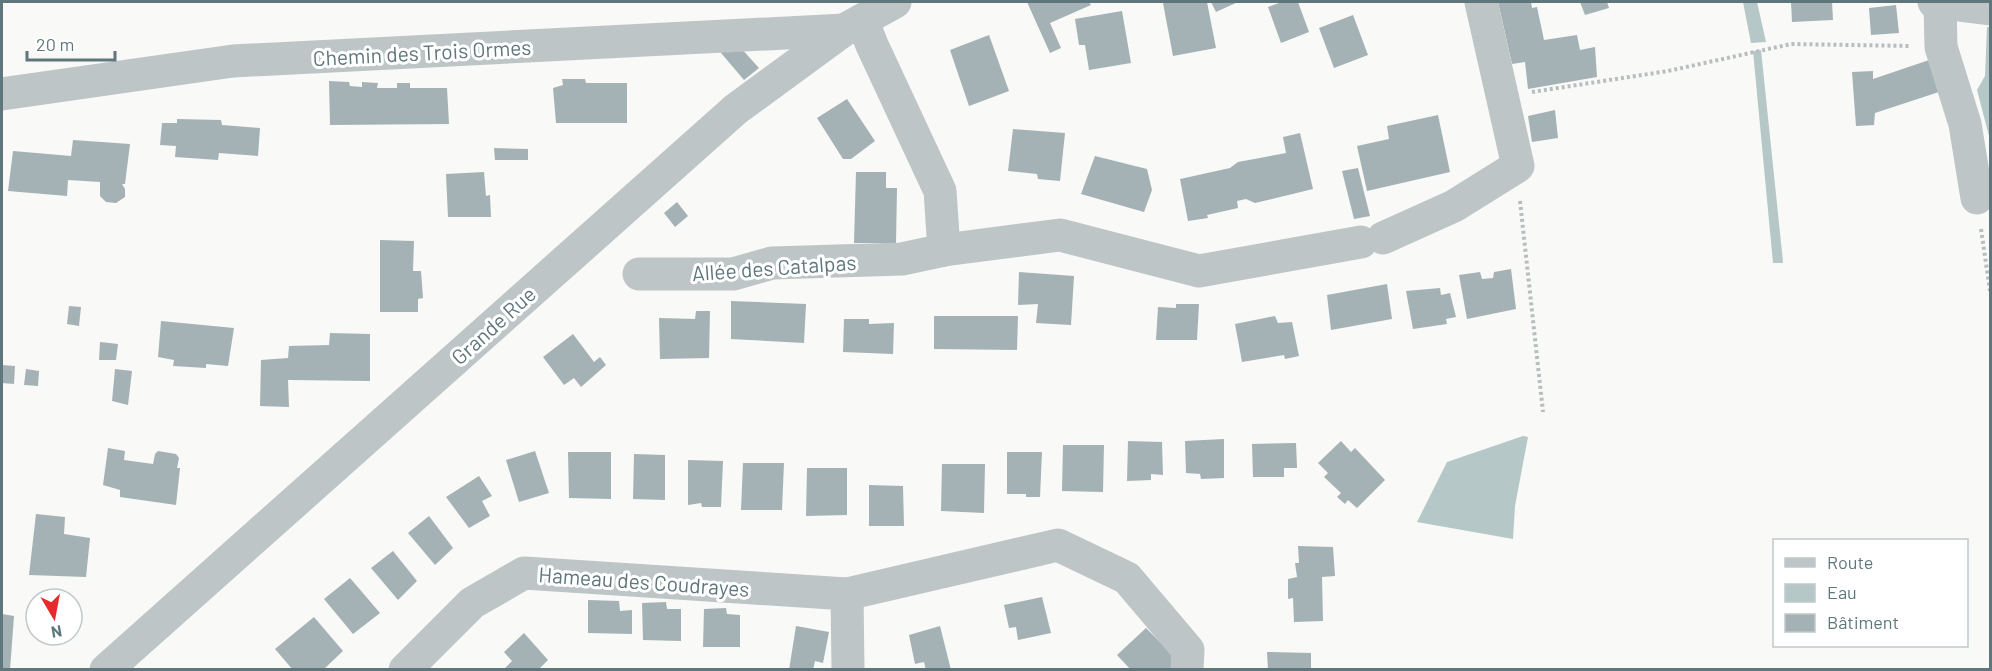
<svg xmlns="http://www.w3.org/2000/svg" width="1992" height="671" font-family="Barlow,sans-serif">
	<rect width="100%" height="100%" fill="#f9f9f7"/>
	<!-- water -->
	<g fill="#b5c7c7">
		<polygon points="1743,2 1757,2 1766,42 1751,43"/>
		<polygon points="1987,27 1990,27 1990,140 1977,90 1985,76"/>
		<polygon points="1761,50 1783,262 1783,263 1773,263 1753,51"/>
		<polygon points="1523,436 1528,437 1515,506 1513,539 1417,522 1447,462"/>
	</g>
	<!-- building -->
	<g fill="#a4b2b5">
		<polygon points="1027,2 1089,2 1091,5 1050,23 1061,48 1050,53"/>
		<polygon points="1171,2 1207,2 1216,48 1173,56 1163,3"/>
		<polygon points="1211,2 1238,2 1216,12"/>
		<polygon points="1282,2 1298,2 1309,32 1281,43 1268,7"/>
		<polygon points="1498,2 1531,2 1532,8 1537,7 1544,40 1577,35 1580,50 1595,47 1597,77 1528,89 1525,62 1512,64"/>
		<polygon points="1580,2 1607,2 1609,8 1585,15"/>
		<polygon points="1791,2 1832,2 1833,20 1792,22"/>
		<polygon points="1896,5 1899,33 1871,35 1869,8"/>
		<polygon points="1122,11 1131,63 1089,70 1085,45 1079,45 1075,19"/>
		<polygon points="1353,15 1368,55 1334,68 1319,28"/>
		<polygon points="989,35 1009,91 969,106 950,50"/>
		<polygon points="739,46 759,68 744,80 716,47"/>
		<polygon points="1941,56 1951,88 1875,113 1874,125 1856,126 1852,72 1873,71 1873,79"/>
		<polygon points="562,79 585,79 586,83 627,83 627,123 556,123 553,88 563,85"/>
		<polygon points="329,81 349,82 350,86 362,87 362,82 378,83 377,88 397,88 397,83 410,83 410,88 447,88 449,124 330,125"/>
		<polygon points="847,99 875,141 851,159 843,159 817,118"/>
		<polygon points="1555,110 1558,138 1532,142 1528,116"/>
		<polygon points="1438,115 1450,172 1367,191 1357,146 1389,139 1387,126"/>
		<polygon points="177,119 221,120 222,125 260,128 258,156 219,153 218,160 175,157 176,146 160,145 162,123 177,123"/>
		<polygon points="1013,129 1065,133 1060,181 1038,179 1037,174 1008,171"/>
		<polygon points="1300,133 1313,189 1255,203 1246,199 1237,201 1238,208 1207,215 1208,218 1188,221 1180,179 1230,168 1238,162 1286,153 1283,137"/>
		<polygon points="73,140 130,144 125,184 122,184 125,189 125,197 116,203 106,202 100,196 100,182 68,180 67,196 8,191 13,151 71,156"/>
		<polygon points="494,148 528,149 528,160 495,160"/>
		<polygon points="1095,156 1147,169 1152,190 1144,212 1081,194"/>
		<polygon points="1358,168 1370,216 1354,219 1342,171"/>
		<polygon points="484,172 486,196 490,195 491,217 448,217 446,174"/>
		<polygon points="856,172 886,172 886,188 897,188 896,243 854,243"/>
		<polygon points="677,202 688,216 675,227 664,213"/>
		<polygon points="380,240 414,241 413,271 421,271 423,298 418,299 418,312 380,312"/>
		<polygon points="1511,269 1516,309 1467,319 1459,275 1480,272 1482,279 1493,278 1494,272"/>
		<polygon points="1019,272 1074,276 1071,325 1036,323 1038,304 1018,305"/>
		<polygon points="1387,284 1392,319 1331,330 1327,295"/>
		<polygon points="1440,288 1441,295 1450,293 1456,317 1446,319 1447,324 1413,329 1406,291"/>
		<polygon points="731,301 806,304 804,343 731,339"/>
		<polygon points="1176,304 1199,304 1197,340 1156,340 1158,307 1176,308"/>
		<polygon points="69,306 81,307 79,326 67,324"/>
		<polygon points="696,311 710,311 709,358 660,359 659,318 695,319"/>
		<polygon points="934,316 1018,316 1017,350 934,349"/>
		<polygon points="1275,316 1278,323 1292,322 1299,356 1285,359 1284,355 1242,362 1235,324"/>
		<polygon points="844,319 869,319 869,324 894,323 893,354 843,352"/>
		<polygon points="161,321 234,328 228,366 206,364 206,368 173,366 174,360 158,357"/>
		<polygon points="330,333 370,334 370,381 288,380 289,407 260,406 261,360 288,358 289,346 329,345"/>
		<polygon points="573,334 594,362 600,357 606,365 581,387 574,378 564,385 543,357"/>
		<polygon points="100,342 118,344 116,360 99,360"/>
		<polygon points="2,365 15,366 14,384 2,383"/>
		<polygon points="26,369 39,371 38,386 24,385"/>
		<polygon points="115,369 132,371 128,405 112,401"/>
		<polygon points="1224,439 1224,478 1201,479 1200,474 1186,473 1185,441"/>
		<polygon points="1128,441 1162,442 1163,475 1151,474 1151,480 1127,481"/>
		<polygon points="1341,441 1351,452 1355,448 1385,480 1357,508 1348,500 1345,504 1337,497 1341,493 1324,477 1328,473 1318,463"/>
		<polygon points="1296,443 1297,468 1284,468 1284,477 1253,477 1252,444"/>
		<polygon points="1063,445 1104,445 1103,492 1062,491"/>
		<polygon points="108,448 125,451 124,460 153,464 155,454 158,451 176,454 179,458 177,468 180,468 176,505 120,497 120,490 103,485"/>
		<polygon points="535,451 549,493 519,502 506,460"/>
		<polygon points="568,452 611,452 611,499 569,498"/>
		<polygon points="1007,452 1042,452 1040,497 1026,497 1026,494 1007,494"/>
		<polygon points="634,454 665,455 665,500 633,499"/>
		<polygon points="688,460 723,461 721,507 702,507 701,503 688,505"/>
		<polygon points="743,463 784,463 782,510 741,510"/>
		<polygon points="942,464 985,464 984,513 941,511"/>
		<polygon points="807,468 847,468 847,515 806,516"/>
		<polygon points="479,476 492,496 482,501 490,516 469,528 446,497"/>
		<polygon points="869,485 903,486 904,526 869,526"/>
		<polygon points="36,514 65,517 64,534 90,538 86,577 29,575"/>
		<polygon points="429,516 453,548 435,565 408,533"/>
		<polygon points="1298,546 1333,547 1335,576 1322,577 1323,621 1294,622 1293,598 1288,599 1288,579 1297,577 1295,563 1299,563"/>
		<polygon points="393,551 417,581 398,600 371,568"/>
		<polygon points="350,578 380,613 353,634 324,599"/>
		<polygon points="1042,597 1051,633 1018,640 1016,627 1009,628 1004,605"/>
		<polygon points="588,600 619,601 620,611 632,610 632,634 588,633"/>
		<polygon points="666,602 667,609 681,609 681,641 643,640 642,603"/>
		<polygon points="726,608 727,614 740,615 740,647 703,647 704,609"/>
		<polygon points="2,614 14,616 10,670 2,670"/>
		<polygon points="314,617 343,651 325,668 326,670 293,670 275,649"/>
		<polygon points="796,626 829,632 823,663 815,661 813,670 789,670"/>
		<polygon points="940,626 951,670 926,670 924,662 915,664 909,635"/>
		<polygon points="1146,628 1179,661 1170,670 1131,670 1117,655"/>
		<polygon points="524,633 548,660 538,670 503,670 512,661 504,652"/>
		<polygon points="1267,652 1311,653 1311,670 1268,670"/>
	</g>
	<g fill="none" stroke-linecap="round" stroke-linejoin="round">
		<!-- path -->
		<g stroke="#b8bebf" stroke-width="4" stroke-dasharray="3 3" stroke-linecap="butt">
			<polyline points="1532,92 1668,71 1791,44 1910,46"/>
			<polyline points="1520,201 1543,412"/>
			<polyline points="1981,229 1990,291"/>
		</g>
		<!-- minor -->
		<g stroke="#bdc5c7" stroke-width="33">
			<polyline points="1934,2 1990,9"/>
			<polyline points="1940,2 1941,47 1965,124 1977,198"/>
			<polyline points="862,20 872,45 940,191 944,250 1060,235 1199,271 1361,242"/>
			<polyline points="2,94 233,61 844,30"/>
			<polyline points="1383,238 1454,206 1518,166 1481,2"/>
			<polyline points="639,274 733,274 772,263 902,259 944,250"/>
			<polyline points="847,594 848,670"/>
			<polyline points="106,670 736,109 844,30 895,2"/>
			<polyline points="405,670 472,603 524,573 847,594 1058,545 1127,578 1188,650 1187,670"/>
		</g>
	</g>
	<g text-anchor="middle" dominant-baseline="central" stroke-width="6" stroke-linejoin="round" paint-order="stroke">
		<!-- street labels -->
		<g font-size="21" fill="#5f777c" stroke="#fff">
			<text transform="translate(422 52) rotate(-3)">Chemin des Trois Ormes</text>
			<text transform="translate(774 267) rotate(-4)">Allée des Catalpas</text>
			<text transform="translate(493 325) rotate(-42)">Grande Rue</text>
			<text transform="translate(644 581) rotate(4)">Hameau des Coudrayes</text>
		</g>
	</g>
	<!-- border -->
	<rect width="1992" height="671" fill="none" stroke="#5f777c" stroke-width="6"/>
	<!-- legend -->
	<rect x="1773" y="539" width="195" height="108" fill="#ffffff" stroke="#bfc9cb" stroke-width="1.5"/>
	<rect x="1785" y="558" width="30" height="9" fill="#bdc5c7" stroke="#bfc9cb" stroke-width="1.5"/>
	<text x="1827" y="569" font-size="18" fill="#5f777c">Route</text>
	<rect x="1785" y="584" width="30" height="18" fill="#b5c7c7" stroke="#bfc9cb" stroke-width="1.5"/>
	<text x="1827" y="599" font-size="18" fill="#5f777c">Eau</text>
	<rect x="1785" y="614" width="30" height="18" fill="#a4b2b5" stroke="#bfc9cb" stroke-width="1.5"/>
	<text x="1827" y="629" font-size="18" fill="#5f777c">Bâtiment</text>
	<!-- north arrow -->
	<g transform="translate(54 617) rotate(170)"><circle r="28" fill="#ffffff" stroke="#bfc9cb" stroke-width="1.5"/>
	<path d="M0-4.5L10 22L0 15L-10 22Z" fill="#e52b2d"/>
	<text y="-9" font-size="16" font-weight="bold" text-anchor="middle" fill="#5f777c">N</text>
	</g>
	<!-- scale -->
	<path d="M27 51v9h88v-9" fill="none" stroke="#5f777c" stroke-width="3"/>
	<text x="36" y="51" font-size="18" fill="#5f777c" stroke="#ffffff" stroke-width="4.5" paint-order="stroke">20 m</text>
</svg>
